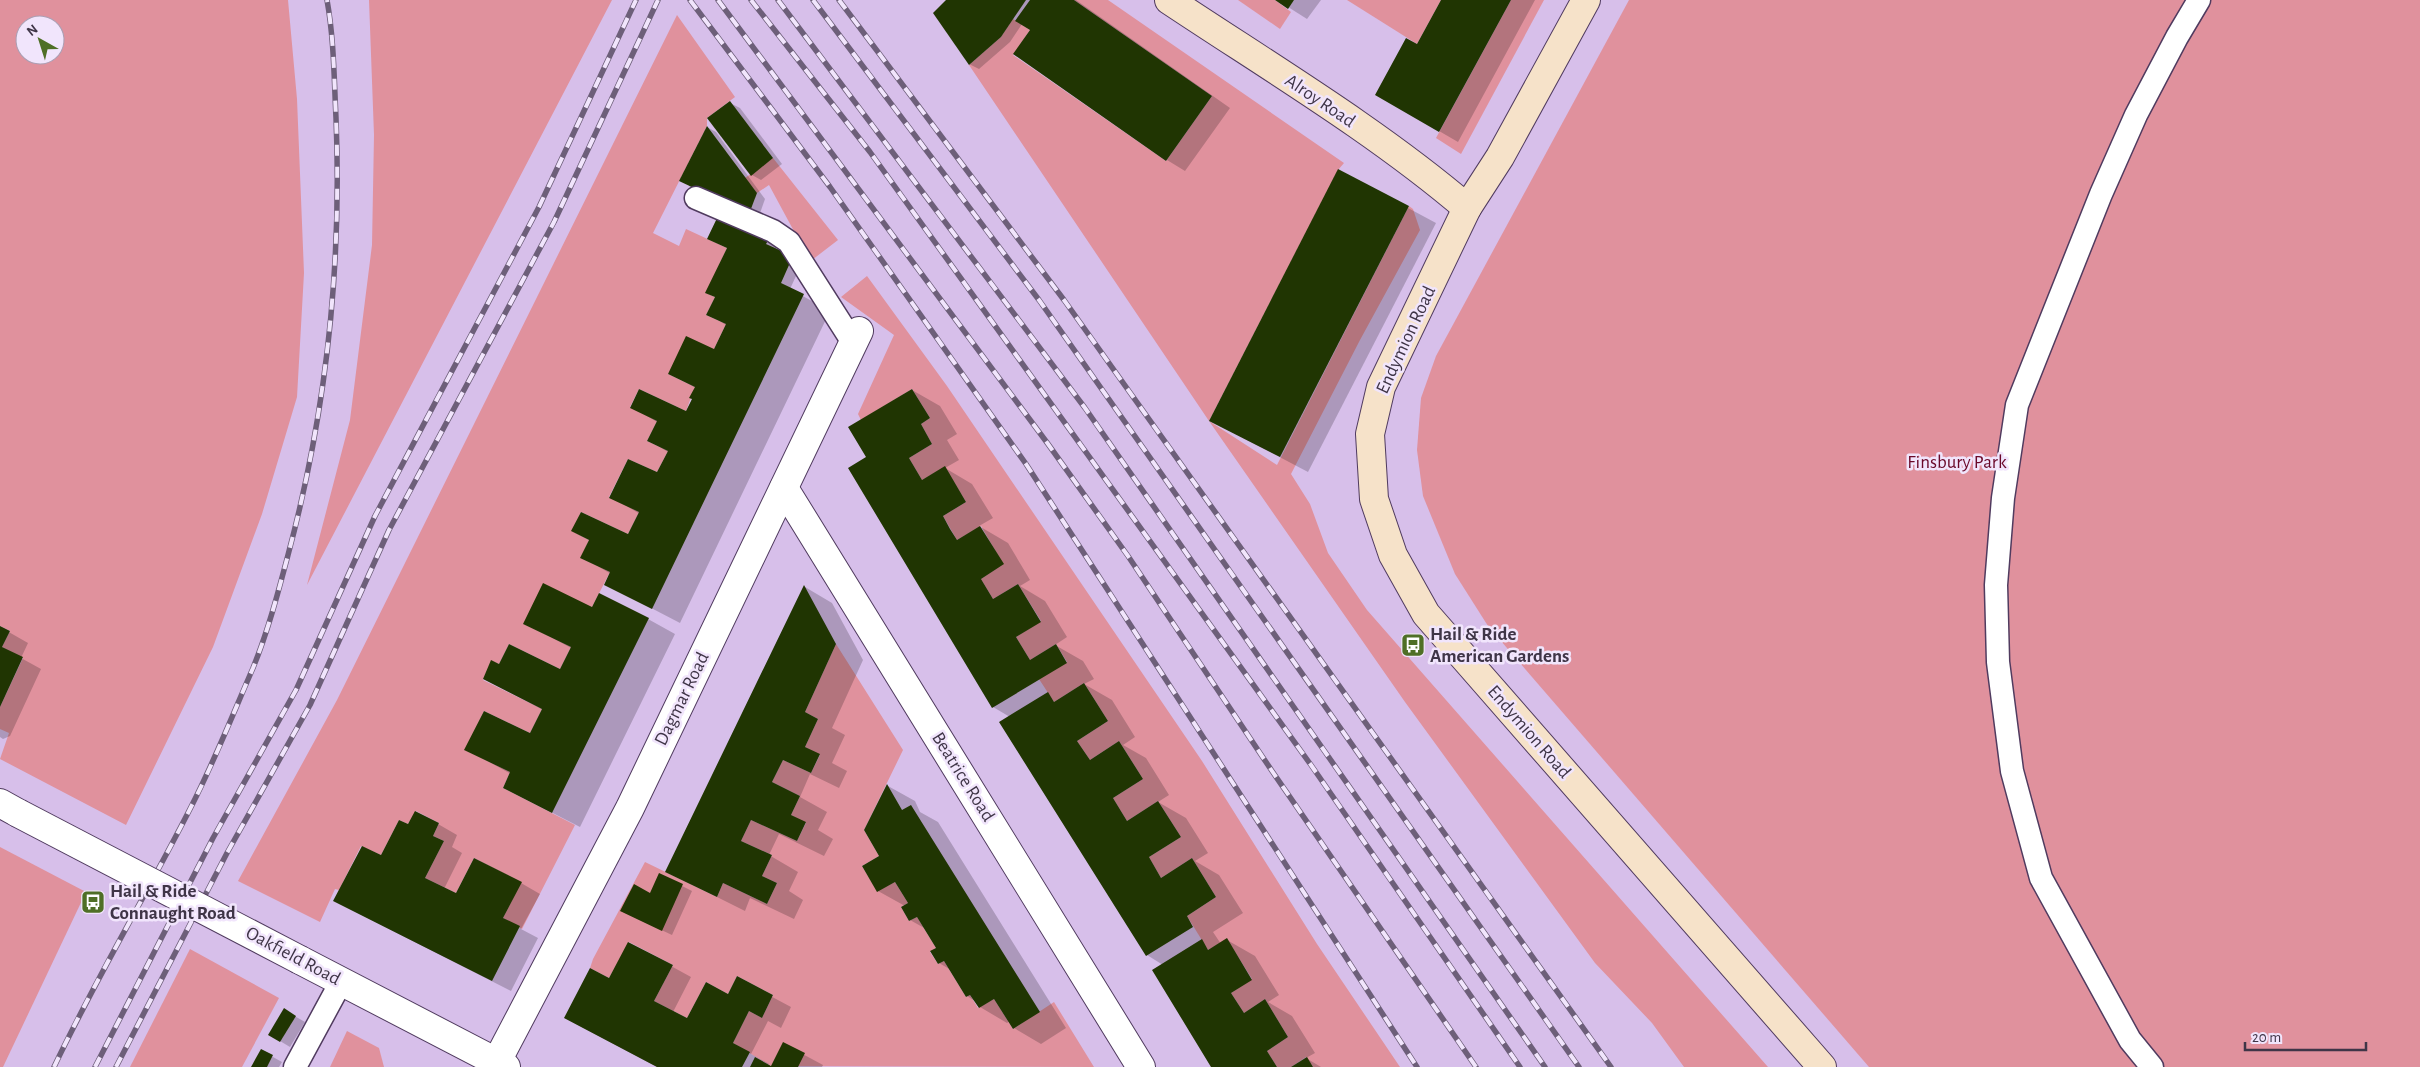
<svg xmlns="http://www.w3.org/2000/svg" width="2420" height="1067" font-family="'Alegreya Sans',sans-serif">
	<rect width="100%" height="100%" fill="#d7bfea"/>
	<!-- green -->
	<g fill="#e0919d" fill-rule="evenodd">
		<path d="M0 0H288L297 99 304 273 297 397 262 514 213 647 126 825 0 759 9 733 0 729V707L23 658 2 647 10 631 0 626ZM25 25H55V55H25Z"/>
		<polygon points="369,0 612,0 307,585 350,420 372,245 374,135"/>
		<polygon points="1074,0 1108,0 1344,163 1338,170 1209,421 1277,465 1409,206 1413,209 1420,230 1360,340 1291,474 1310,504 1328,553 1367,610 1768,1067 1684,1067 1652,1023 1595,963 1405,702 1209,421 969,65 1001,37 1013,19 1030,30 1013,55 1166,161 1212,96"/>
		<polygon points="1238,0 1275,0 1291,12 1280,29"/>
		<polygon points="1347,0 1441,0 1417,44"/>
		<polygon points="1511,0 1544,0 1461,154 1436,138"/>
		<polygon points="1629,0 2420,0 2420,1067 1869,1067 1488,626 1455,574 1423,496 1417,450 1421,398 1436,356"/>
		<polygon points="677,15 735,97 707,118 707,126 653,233 679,246 686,229 727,248 706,293 715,297 706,315 726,324 714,349 668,374 695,387 686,411 639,389 630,407 657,421 647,441 668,451 657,472 628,459 609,497 639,512 628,534 581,512 572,531 589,540 581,558 610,572 592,607 524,624 571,647 560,669 509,644 499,664 491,661 483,680 542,709 530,733 484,711 465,750 510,772 503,788 575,825 522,929 503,918 521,882 474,858 456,893 425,878 444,841 433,836 439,823 416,811 408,824 399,820 381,855 361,846 339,890 335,889 320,922 238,881 337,700"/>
		<polygon points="773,158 838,240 812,260 802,246 769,185 757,193 745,178"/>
		<polygon points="867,276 947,386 1202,761 1317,944 1400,1067 1313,1067 1306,1057 1291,1067 1277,1067 1267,1051 1288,1037 1265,999 1244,1013 1231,993 1252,979 1227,939 1208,950 1187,916 1216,897 1192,858 1161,878 1149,857 1181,837 1158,801 1127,821 1113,798 1143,779 1119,741 1090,760 1077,741 1108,721 1084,683 1054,702 1039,679 1067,662 1056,644 1030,660 1016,637 1041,621 1018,584 993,599 981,579 1003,564 981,526 957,540 943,516 966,502 945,467 922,480 909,458 932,444 921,424 930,418 912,389 861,420 858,414 894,335 841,297"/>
		<polygon points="836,644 903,750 864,830 879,856 862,866 877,891 895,882 908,903 901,907 909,921 917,917 936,948 930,952 938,964 944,961 966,997 970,995 978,1008 994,999 1013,1029 1054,1002 1094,1067 771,1066 733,1043 749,1011 762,1018 773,995 737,976 728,994 706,982 687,1018 654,1001 673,965 629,942 609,978 590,968 593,959 645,862 717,897 723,883 767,904 777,883 762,876 772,855 741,841 751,820 797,841 806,823 791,815 800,796 772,782 783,760 811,773 820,755 805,747 818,719 805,712"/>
		<polygon points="0,847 86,892 3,1067 0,1067"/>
		<polygon points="190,949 279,998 242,1067 130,1067"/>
		<polygon points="347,1031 379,1048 384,1067 330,1067"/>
	</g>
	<!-- shadow -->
	<g fill="#0003">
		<polygon points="948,0 1076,0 1230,108 1185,171 1167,160 1031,30 1022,24 1010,42 979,69 969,64"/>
		<polygon points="1277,0 1321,0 1307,19"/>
		<polygon points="1442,0 1535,0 1458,142 1377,95 1417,46"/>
		<polygon points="730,103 740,108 782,164 761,180 752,175"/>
		<polygon points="707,127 716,132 765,199 758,219 689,186"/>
		<polygon points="1339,171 1436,223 1308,472 1211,421"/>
		<polygon points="719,215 778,244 775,250 802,263 790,289 830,311 680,623 605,584 611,574 582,557 629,536 640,514 611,497 658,474 668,452 648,440 657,422 632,407 687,413 696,388 670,374 714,351 726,325 708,314 716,298 728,248 708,238"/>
		<polygon points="912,390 940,406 957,434 947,440 959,460 945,468 972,484 993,518 979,526 1008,543 1030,580 1020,586 1045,601 1067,637 1055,645 1083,661 1094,679 1084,684 1112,700 1135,737 1123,745 1146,758 1169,795 1158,802 1186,818 1208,853 1195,861 1219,875 1243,913 1213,932 1221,944 1227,940 1255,956 1279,995 1268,1002 1292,1016 1315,1053 1306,1058 1321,1067 1213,1067 1163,965 1147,955 1001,723 1010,717 993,707 868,457"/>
		<polygon points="805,587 832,603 863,660 832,728 845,735 832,763 847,771 839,788 810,774 800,797 827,812 818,830 833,839 824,856 779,834 769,855 798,872 789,891 803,900 794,919 750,898 745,911 667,872"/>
		<polygon points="593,609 648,619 675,634 580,827 504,788 511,774 466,749 530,735 543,710 484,679 500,666 560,671 571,648 525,623"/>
		<polygon points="0,627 28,643 21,658 41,669 10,736 3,739 0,737"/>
		<polygon points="888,786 915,801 920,812 938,822 1066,1028 1041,1044 1014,1028 1010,1021 1007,1023 980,1007 975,1001 967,996 951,970 939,963 938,949 926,929 910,920 905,906 878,891"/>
		<polygon points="438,824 457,835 452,847 462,853 444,889 457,895 521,883 540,894 521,929 538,938 511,991 354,911 382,857 409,826"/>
		<polygon points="660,875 692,891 672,935 621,911 651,895"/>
		<polygon points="629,943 691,977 673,1012 688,1020 728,996 737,978 791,1007 781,1028 768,1021 751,1054 769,1064 768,1065 770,1067 657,1067 565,1018 610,980"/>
		<polygon points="284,1010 305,1022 290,1047 270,1035"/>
		<polygon points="784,1044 823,1065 822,1067 772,1067"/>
		<polygon points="262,1051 282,1062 279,1067 253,1067"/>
	</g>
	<!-- building -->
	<g fill="#203502">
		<polygon points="946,0 1026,0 1001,37 969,65 933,13"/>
		<polygon points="1030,0 1074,0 1212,96 1166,161 1013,54 1030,30 1015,21"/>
		<polygon points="1275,0 1294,0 1288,9"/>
		<polygon points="1441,0 1511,0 1439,132 1375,95 1406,38 1417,44"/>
		<polygon points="730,101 773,158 751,176 707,118"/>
		<polygon points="707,126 757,193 749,214 679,181"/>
		<polygon points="1338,169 1409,206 1280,457 1209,421"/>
		<polygon points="719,214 770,237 766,244 793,256 781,283 804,294 652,609 604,585 610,572 580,558 589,540 571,531 581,512 628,534 639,512 609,498 628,459 657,472 668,451 647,441 657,421 630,408 639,389 686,411 692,399 689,398 695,387 668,374 686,336 714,349 726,324 706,315 715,297 705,293 727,248 707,239"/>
		<polygon points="912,389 930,418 921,424 932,444 909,458 922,480 945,466 966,502 943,516 950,529 957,540 980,526 1004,564 981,579 993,599 1018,584 1041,622 1016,637 1030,660 1056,644 1067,663 992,708 848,468 866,457 848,427"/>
		<polygon points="543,583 592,607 599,593 649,618 552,813 503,788 510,772 464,750 484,711 530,733 542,709 483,679 491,660 499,664 509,644 560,669 571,647 523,624"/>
		<polygon points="804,585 836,644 805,712 818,719 805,747 820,754 811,773 783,760 772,782 800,796 791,815 806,822 797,841 751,820 741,841 772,855 762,876 777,883 767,904 723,883 717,897 665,872"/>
		<polygon points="0,626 10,631 2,647 23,657 0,707"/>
		<polygon points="1084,683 1108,721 1077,741 1090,760 1119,741 1143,779 1113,798 1127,821 1158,801 1181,837 1149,857 1161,878 1192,858 1216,897 1187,916 1193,927 1146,956 999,722 1048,692 1054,702"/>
		<polygon points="887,784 902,810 911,805 1040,1012 1013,1029 994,999 979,1008 970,995 966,997 944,961 938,964 930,951 936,948 917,917 909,921 901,907 908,903 895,882 877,892 862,866 879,856 864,830"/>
		<polygon points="415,811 439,823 433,836 444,841 425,878 456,893 474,858 522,882 503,918 520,926 492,981 333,901 362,846 381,855 399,820 408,824"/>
		<polygon points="659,873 683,884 662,931 620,911 634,884 650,893"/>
		<polygon points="1227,938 1252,980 1231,993 1244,1013 1265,999 1288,1037 1267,1051 1277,1067 1211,1067 1152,970 1202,939 1208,950"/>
		<polygon points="628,942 673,965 654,1001 687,1018 706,982 728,994 737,976 773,995 762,1018 749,1011 733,1043 750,1052 742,1067 657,1067 564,1018 590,968 609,978"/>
		<polygon points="284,1008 296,1016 280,1042 268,1035"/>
		<polygon points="783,1042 805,1053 798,1067 750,1067 755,1057 771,1066"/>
		<polygon points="261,1049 273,1055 267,1067 251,1067"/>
		<polygon points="1307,1057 1313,1067 1291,1067"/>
	</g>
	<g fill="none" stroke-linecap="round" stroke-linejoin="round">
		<!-- lane casing -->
		<g stroke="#503b5f" stroke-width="25">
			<g id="lane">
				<polyline points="696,198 773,231 789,242 854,344"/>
				<polyline points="295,1067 341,982"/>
				<polyline points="2152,1067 2130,1040 2041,878 2012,771 1998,662 1996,585 2003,498 2017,405 2101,194 2136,115 2177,37 2199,0"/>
			</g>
		</g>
		<!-- street casing -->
		<g stroke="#503b5f" stroke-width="30">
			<g id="street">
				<polyline points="784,488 1141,1067"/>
				<polyline points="0,803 18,813"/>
				<polyline points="300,960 506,1067"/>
				<polyline points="494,1067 630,808 859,331"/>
			</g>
		</g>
		<!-- secondary casing -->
		<g stroke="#503b5f" stroke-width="30">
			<g id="secondary">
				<path d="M1169 0C1268 66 1377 131 1467 208"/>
				<polyline points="1586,0 1500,157 1467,208 1381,387 1370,434 1374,499 1393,555 1426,614 1822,1067"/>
			</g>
		</g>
		<!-- lane -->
		<use href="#lane" stroke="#fff" stroke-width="22"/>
		<!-- street -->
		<use href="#street" stroke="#fff" stroke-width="28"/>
		<!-- secondary -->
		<use href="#secondary" stroke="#f6e2c9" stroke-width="28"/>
		<!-- rail casing -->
		<g stroke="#6d5f79" stroke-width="5.5">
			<g id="rail">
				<polyline points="690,0 830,187 1026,464 1417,1067"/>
				<polyline points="718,0 1048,444 1128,556 1272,771 1476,1067"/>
				<polyline points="751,0 870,152 1311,765 1520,1067"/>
				<polyline points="778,0 1085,408 1545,1067"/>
				<polyline points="813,0 1039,300 1579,1067"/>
				<polyline points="839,0 1064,300 1611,1067"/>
				<path d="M54 1067C96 978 147 894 191 807 214 762 233 714 253 668 268 631 278 593 288 555 326 413 342 265 336 118 334 78 334 39 327 0"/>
				<polyline points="95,1067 213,838 296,690 375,516 539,207 636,0"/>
				<polyline points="116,1067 227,853 310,705 389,530 554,222 658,0"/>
			</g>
		</g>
		<!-- rail -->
		<use href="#rail" stroke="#f1e5fc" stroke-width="4" stroke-dasharray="11" stroke-linecap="butt"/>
		<!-- street-bridge casing -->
		<g stroke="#503b5f" stroke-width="30" stroke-linecap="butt">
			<polyline id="street-bridge" points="18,813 300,960"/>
		</g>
		<!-- street-bridge -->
		<use href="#street-bridge" stroke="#fff" stroke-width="28"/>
	</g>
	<!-- icons -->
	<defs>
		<g id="bus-square" transform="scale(1.25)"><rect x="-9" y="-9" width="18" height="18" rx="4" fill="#4f6f26" stroke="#f1e5fc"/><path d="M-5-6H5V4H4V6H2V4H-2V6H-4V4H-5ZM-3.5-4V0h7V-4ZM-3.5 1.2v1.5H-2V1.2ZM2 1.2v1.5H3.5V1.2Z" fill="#fff"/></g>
	</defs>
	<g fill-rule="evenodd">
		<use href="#bus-square" x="1413" y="645"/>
		<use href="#bus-square" x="93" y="902"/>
	</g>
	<g text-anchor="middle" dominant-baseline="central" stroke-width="5" stroke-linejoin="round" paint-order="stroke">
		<!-- street labels -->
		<g font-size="19" fill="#3f3547" stroke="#f1e5fc">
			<text transform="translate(1320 101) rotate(34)">Alroy Road</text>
			<text transform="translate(1406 340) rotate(-65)">Endymion Road</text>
			<text transform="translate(682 699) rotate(-64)">Dagmar Road</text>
			<text transform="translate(1529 732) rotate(49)">Endymion Road</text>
			<text transform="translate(963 777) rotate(58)">Beatrice Road</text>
			<text transform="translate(293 956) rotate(28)">Oakfield Road</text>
		</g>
		<!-- park labels -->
		<g font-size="19" fill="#6a0829" stroke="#f1e5fc">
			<text x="1957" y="462">Finsbury Park</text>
		</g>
		<!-- poi labels -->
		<g font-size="19" font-weight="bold" fill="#3f3547" stroke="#f1e5fc" text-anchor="start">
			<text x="1430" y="634">Hail &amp; Ride<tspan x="1430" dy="22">American Gardens</tspan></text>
			<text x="110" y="891">Hail &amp; Ride<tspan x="110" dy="22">Connaught Road</tspan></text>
		</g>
	</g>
	<!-- north arrow -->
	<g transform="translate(40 40) rotate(321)"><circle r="24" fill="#f1e5fc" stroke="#aa9fb4"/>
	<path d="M0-4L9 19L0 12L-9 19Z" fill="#4f6f26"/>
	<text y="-8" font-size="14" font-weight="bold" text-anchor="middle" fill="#3f3547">N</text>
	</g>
	<!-- scale -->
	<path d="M2245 1042v8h121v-8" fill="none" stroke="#3f3547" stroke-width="2.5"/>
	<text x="2252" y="1042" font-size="15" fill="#3f3547" stroke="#f1e5fc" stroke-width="4" paint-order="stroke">20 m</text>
</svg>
